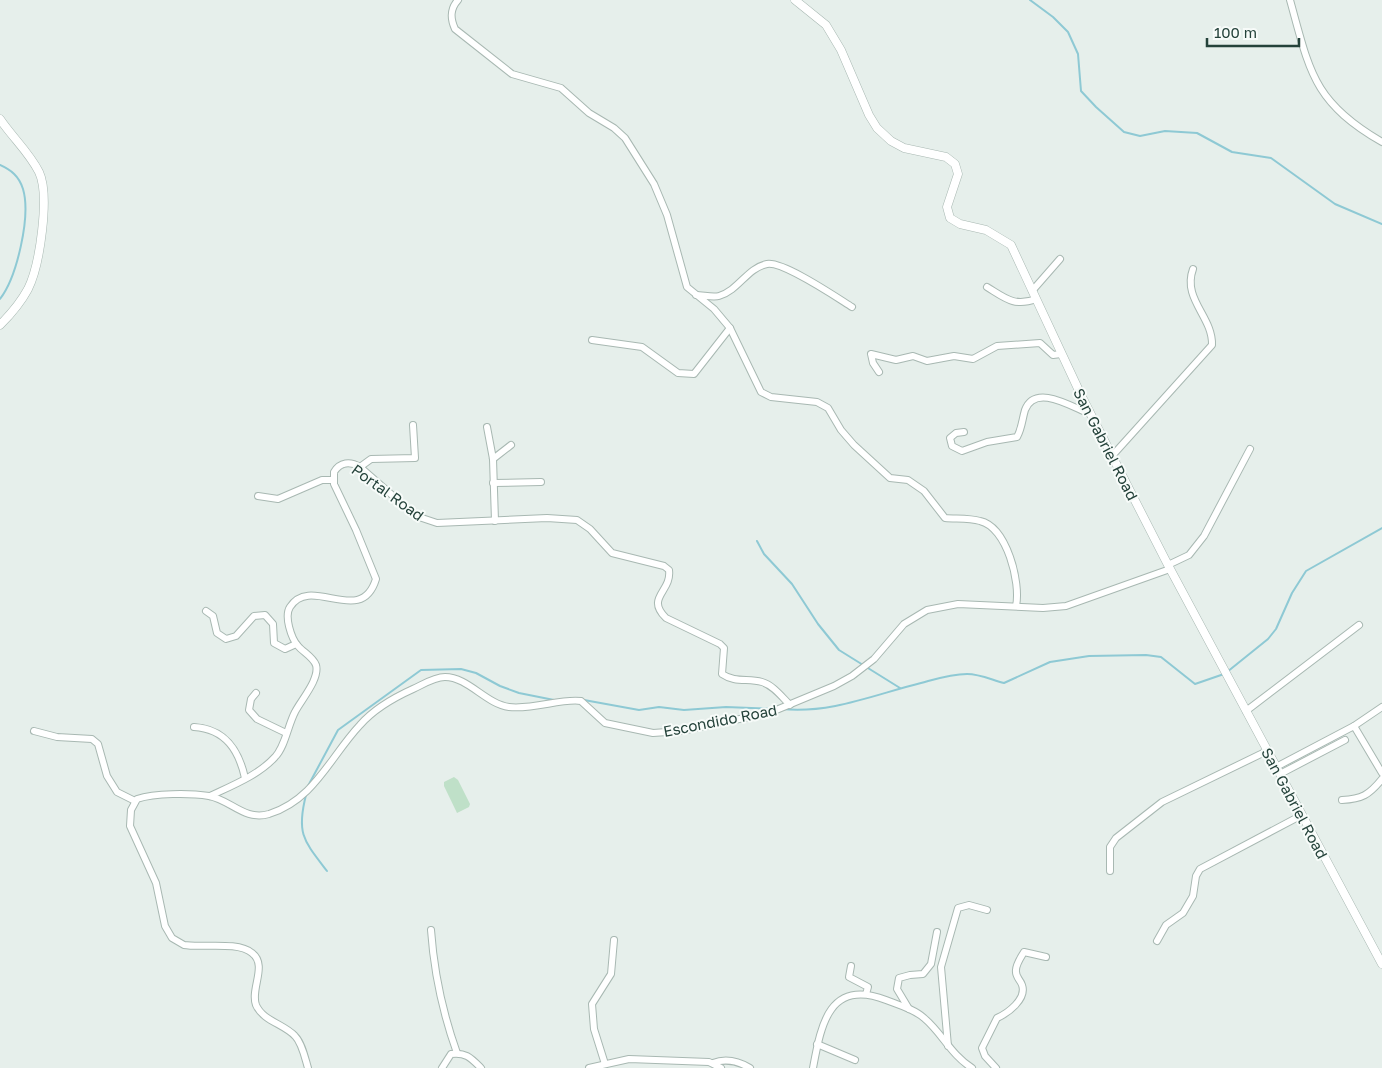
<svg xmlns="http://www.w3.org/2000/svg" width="1382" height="1068" font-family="'Golos Text',sans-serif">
	<rect width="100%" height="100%" fill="#e6efeb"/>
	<!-- park -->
	<polygon fill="#bfe0c8" points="454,777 458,780 470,804 469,807 457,813 444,786 444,782"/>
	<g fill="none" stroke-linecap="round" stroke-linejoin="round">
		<!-- stream -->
		<g stroke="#8ec9d4" stroke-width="2">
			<polyline points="1030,0 1053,17 1068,32 1078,54 1081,91 1096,107 1124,132 1140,136 1165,131 1197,133 1232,152 1271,158 1335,204 1382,224"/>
			<path d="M0 165C11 170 19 176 23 189 31 216 17 277 0 299"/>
			<polyline points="757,541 764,554 792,584 818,624 839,650 900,688"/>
			<polyline points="1227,672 1268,639 1276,629 1292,593 1306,571 1382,528"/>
			<polyline points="584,700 639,710 659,707 684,710 726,707 773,709"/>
			<path d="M782 709C831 714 876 694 921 683 936 679 951 674 967 674 980 674 992 680 1004 683L1050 662 1089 656 1146 655 1161 657 1195 684 1224 674"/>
			<polyline points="308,786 338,730 421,670 461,669 476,673 500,686 519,693 554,700"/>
			<path d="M306 795C296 834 304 841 327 871"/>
		</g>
		<!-- minor casing -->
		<g stroke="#a8b8b2" stroke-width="8">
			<g id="minor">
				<path d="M458 0C450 9 450 18 455 29L512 74 561 88 589 113 614 128 625 138 654 184 667 215 687 287 714 309 730 328 761 392 771 397 817 402 828 408 841 430 854 445 890 478 908 480 924 491 945 518C956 519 969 518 980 521 1007 527 1021 583 1016 606"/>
				<path d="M1290 0C1310 72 1313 102 1382 142"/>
				<path d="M987 287C1005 298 1014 307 1036 299"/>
				<polyline points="1032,291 1060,259"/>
				<path d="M696 295C703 295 713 298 719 296 739 290 747 268 767 264 783 261 836 297 852 307"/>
				<polyline points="592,340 642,347 678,373 694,374 730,328"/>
				<polyline points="879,372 873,363 871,354 896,360 913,356 927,361 954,356 973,359 997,346 1040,343 1053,355 1061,354"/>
				<polyline points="487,427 493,459 495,521"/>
				<path d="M964 432 956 433 950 438 952 446 962 451 987 442 1017 437C1022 428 1022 420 1025 410 1035 383 1072 407 1090 414"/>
				<path d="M1112 456 1212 345C1213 317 1182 299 1193 269"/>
				<polyline points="493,459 511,445"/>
				<polyline points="360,467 371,459 415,458 413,425"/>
				<polyline points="493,483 541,482"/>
				<polyline points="258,496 278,499 322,480 333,480"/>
				<polyline points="1168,565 1189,555 1204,536 1250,449"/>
				<polyline points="206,611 213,616 217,633 226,639 236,636 254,616 265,615 273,624 274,643 285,649 296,644"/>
				<polyline points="256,693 251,699 249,710 257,719 286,733"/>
				<polyline points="1246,711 1359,625"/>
				<polyline points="1354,726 1382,707"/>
				<path d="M194 727C226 729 239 751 245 778"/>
				<polyline points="34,731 57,737 92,739 98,744 107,776 117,792 135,801"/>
				<polyline points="1276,767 1354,726 1382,773"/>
				<polyline points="1280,774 1345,740"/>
				<path d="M210 796C231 786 259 775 275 757 285 747 288 725 295 712 301 700 320 679 316 665 313 657 303 652 298 646 291 638 284 616 290 607 311 574 361 628 376 579L356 530 334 484V472C340 462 350 461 360 467L416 516 437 523 547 518 577 520 590 529 612 553 664 566 669 570C672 592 645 597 666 618L720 644 724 648 722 674C735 683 748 678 762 682 773 685 782 697 790 705"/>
				<path d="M1342 800C1362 799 1369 795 1382 779"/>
				<polyline points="1110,871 1110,847 1116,838 1162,802 1267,751"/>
				<path d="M431 930C434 972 443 1014 457 1053"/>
				<polyline points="1157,941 1166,925 1183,913 1193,896 1196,876 1200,869 1302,815"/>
				<polyline points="851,966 849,977 868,987 866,994"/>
				<polyline points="909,1009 897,989 899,978 910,975 923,974 931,964 937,932"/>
				<polyline points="817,1044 855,1060"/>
				<polyline points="948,1046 941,967 958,908 969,905 987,910"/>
				<path d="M713 1063C726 1058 738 1061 750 1068"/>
				<polyline points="605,1064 594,1029 592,1004 611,974 614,940"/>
				<path d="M308 1068C305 1058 302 1043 295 1036 284 1024 263 1021 256 1005 250 989 268 965 252 953 238 941 202 948 184 945L172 938 165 926 156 883 130 826 131 810 137 799C155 793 190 793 209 796 231 800 244 821 269 814 314 800 330 757 360 725 374 709 393 698 413 689 422 685 434 677 445 677 468 677 486 704 509 707 533 710 562 698 581 701L605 723 653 733 681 731 769 713 834 686 852 676 874 659 904 624 927 610 958 604 1043 608 1066 606 1170 569"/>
				<path d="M442 1068 451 1054C466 1052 471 1058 481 1068"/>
				<polyline points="589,1068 629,1059 709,1062 721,1068"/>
				<path d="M813 1068C821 1025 829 978 886 1000 899 1005 914 1009 924 1018 942 1033 951 1055 972 1068"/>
				<path d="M996 1068 985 1056 982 1048 997 1018C1008 1013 1027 999 1022 985 1020 979 1015 977 1016 970 1016 964 1021 957 1024 952L1046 957"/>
			</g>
		</g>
		<!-- tertiary casing -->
		<g stroke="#a8b8b2" stroke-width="9">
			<g id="tertiary">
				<polyline points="795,0 826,25 841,50 869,115 877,128 891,141 904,148 946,157 955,164 958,174 947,207 950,218 960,224 986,230 1011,245 1081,395 1168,565 1382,964"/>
				<path d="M0 119C12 137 29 152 39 172 50 195 40 265 28 289 21 302 11 314 0 325"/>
			</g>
		</g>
		<!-- minor -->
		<use href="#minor" stroke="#fff" stroke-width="6"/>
		<!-- tertiary -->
		<use href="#tertiary" stroke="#fff" stroke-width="8"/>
	</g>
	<g text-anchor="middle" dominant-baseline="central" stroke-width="4" stroke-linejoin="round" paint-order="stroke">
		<!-- street labels -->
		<g font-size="15" fill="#24423a" stroke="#f7fbf9">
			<text transform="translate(1106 444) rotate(63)">San Gabriel Road</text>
			<text transform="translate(388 492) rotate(36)">Portal Road</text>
			<text transform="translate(720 720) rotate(-11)">Escondido Road</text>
			<text transform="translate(1295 803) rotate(62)">San Gabriel Road</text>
		</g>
	</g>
	<!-- scale -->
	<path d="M1207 38v8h92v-8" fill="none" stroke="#24423a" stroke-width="2.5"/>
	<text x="1214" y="38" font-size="15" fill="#24423a" stroke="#f7fbf9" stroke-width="4" paint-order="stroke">100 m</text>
</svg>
